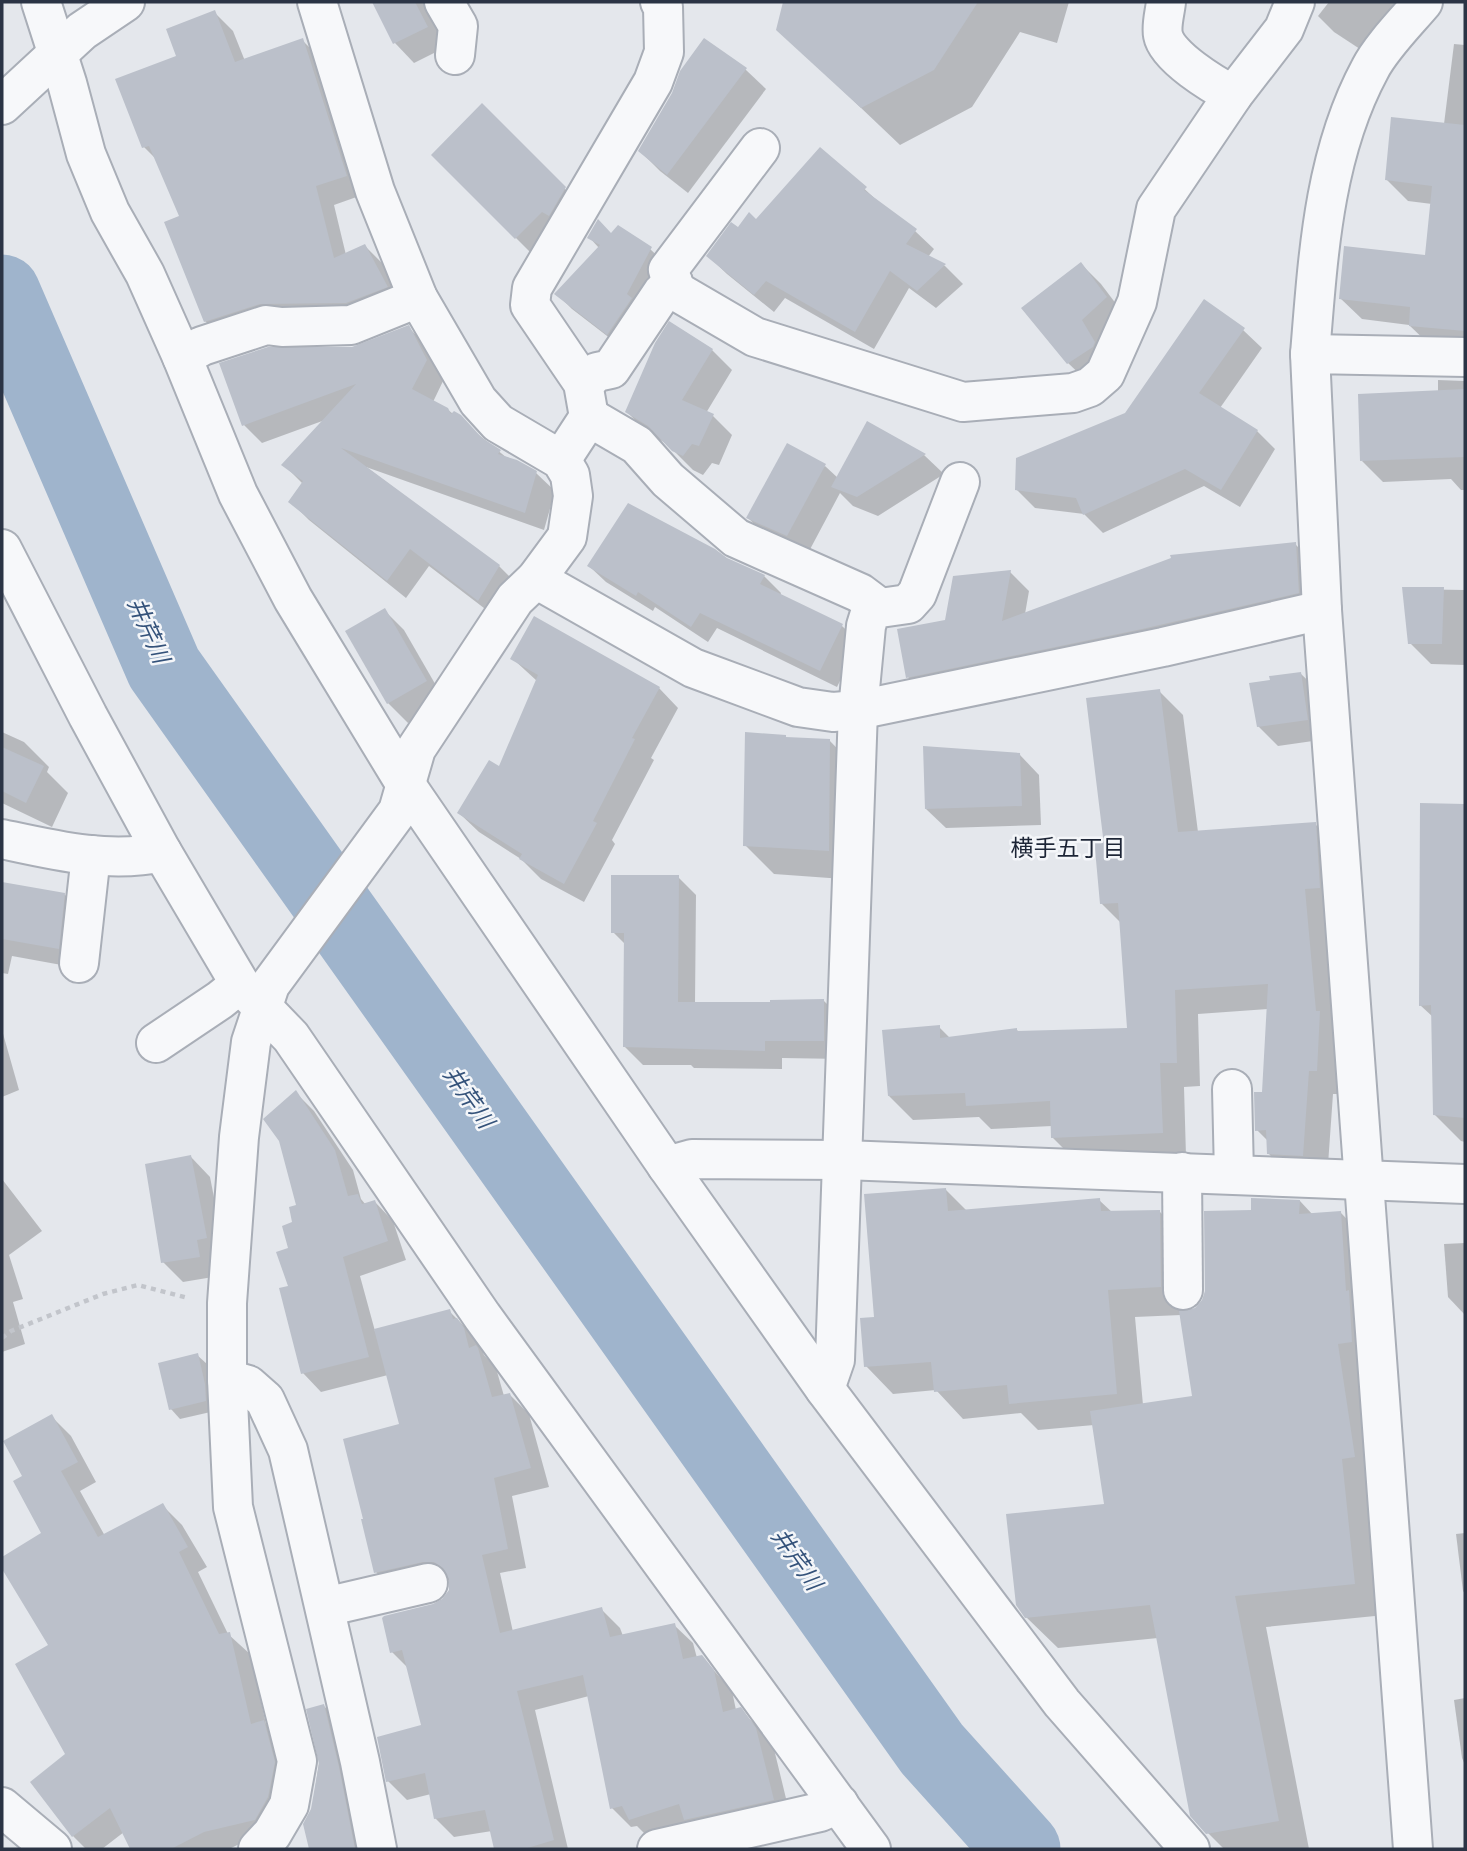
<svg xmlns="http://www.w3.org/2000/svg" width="1467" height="1851" font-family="Quicksand,'Noto Sans JP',sans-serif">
	<rect width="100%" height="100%" fill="#e4e7ec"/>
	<!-- shadow -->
	<g fill="#0003" fill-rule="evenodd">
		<polygon points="374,2 424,2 446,47 414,63 395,43"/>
		<polygon points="785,2 1069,2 1057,43 1020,32 972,107 900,145 778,29"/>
		<polygon points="1329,2 1410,2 1366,53 1334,32 1318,16"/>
		<polygon points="214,12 233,31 245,61 302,40 321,59 365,194 334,205 346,255 365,246 384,265 405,306 224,340 205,321 181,217 158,161 144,147 179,57"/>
		<polygon points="704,40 746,70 766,89 688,193 660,171 640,151"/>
		<polygon points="1454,44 1465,45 1465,355 1432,347 1409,325 1362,319 1340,298 1427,257 1432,204 1408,201 1387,180 1444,124"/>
		<polygon points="482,106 594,218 545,267 433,155"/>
		<polygon points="821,149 883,206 915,231 934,249 928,257 945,266 963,284 936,308 909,288 874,349 785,298 774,312 727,274 708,256 738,229 757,221"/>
		<polygon points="611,235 650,249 666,264 624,349 572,309 557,294 599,248 589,237"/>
		<polygon points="1081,264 1101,284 1126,317 1088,382 1068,363"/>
		<polygon points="408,327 427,346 444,379 433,402 447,409 507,458 536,473 555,491 544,530 366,467 499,566 517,584 497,618 429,566 406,598 309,520 291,502 303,484 284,465 325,420 262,443 244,425 352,349"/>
		<polygon points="1243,330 1262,348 1220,408 1257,431 1275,449 1240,507 1204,486 1103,533 1084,514 1035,508 1017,490 1127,414"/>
		<polygon points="712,350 732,370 706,413 713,416 732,435 719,465 712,463 703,475 693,470 667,444 647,432 627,412"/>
		<polygon points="1438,380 1465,381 1465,490 1461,490 1451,479 1383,482 1362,461 1438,392"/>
		<polygon points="867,424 924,455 944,474 878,516 853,506 840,493 807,555 768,537 748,518 825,466 838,478"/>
		<polygon points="1295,544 1314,563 1317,611 926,696 908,677 947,621 1010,572 1029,591 1025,614"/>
		<polygon points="726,560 764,576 781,593 780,596 842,626 859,642 837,687 717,628 708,642 655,607 653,611 606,582 589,566"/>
		<polygon points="1404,589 1465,590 1465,665 1431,664 1410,643"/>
		<polygon points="384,610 404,630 445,701 408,723 388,703"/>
		<polygon points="513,659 659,688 678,708 651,758 654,760 612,840 615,844 584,902 541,879 521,859 479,832 459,813 500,768 537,681"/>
		<polygon points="1301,674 1321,693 1327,739 1278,746 1258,726"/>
		<polygon points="1159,691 1183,715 1198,832 1315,824 1339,848 1340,1094 1333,1094 1327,1179 1293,1178 1269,1154 1268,1141 1257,1130 1263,1094 1268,1009 1198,1014 1200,1086 1184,1087 1186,1156 1076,1161 1052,1137 1052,1126 991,1129 979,1117 913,1120 889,1096 939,1027 950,1038 1017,1030 1019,1032 1129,1029 1122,924 1101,903 1105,839"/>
		<polygon points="2,732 24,742 49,767 47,772 68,793 52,827 2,803"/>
		<polygon points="787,739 829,740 858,770 857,880 774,874 745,845"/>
		<polygon points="1020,755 1039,775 1041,825 946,828 926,809"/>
		<polygon points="1422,805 1465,805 1465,1142 1461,1141 1435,1115 1433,1017 1420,1005"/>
		<polygon points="678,877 696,895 695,1004 824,1001 842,1019 842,1059 782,1058 782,1069 694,1068 691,1065 643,1065 624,1046 626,945 613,932"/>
		<polygon points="2,884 64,894 84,914 78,968 12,956 8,974 2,973"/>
		<polygon points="2,1030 19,1090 2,1097"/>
		<polygon points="296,1093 314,1111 353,1170 361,1199 366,1205 375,1202 393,1221 406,1260 360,1276 375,1331 449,1311 468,1330 482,1349 484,1355 496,1368 504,1396 510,1395 529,1414 549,1487 512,1496 526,1568 500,1573 513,1632 601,1609 620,1628 623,1636 674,1625 693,1643 697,1658 702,1657 732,1691 736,1710 740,1709 759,1729 774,1749 791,1819 649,1838 637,1826 631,1827 612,1808 589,1696 535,1710 568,1849 496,1849 492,1831 454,1837 435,1818 431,1794 407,1800 388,1781 423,1726 409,1669 392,1652 434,1606 444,1601 451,1589 451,1580 395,1591 376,1572 401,1425 388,1375 321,1392 303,1373 290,1287 290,1249 298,1206"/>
		<polygon points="191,1157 210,1177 226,1258 219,1276 183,1282 163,1262"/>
		<polygon points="2,1179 42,1231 9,1255 23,1299 13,1302 25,1344 2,1352"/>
		<path d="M946 1190 967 1211 1099 1200 1113 1213 1160 1212 1187 1239 1188 1311 1196 1310 1204 1301 1252 1211 1300 1201 1313 1215 1341 1213 1372 1245 1385 1615 1266 1627 1309 1849H1224L1208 1833 1158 1638 1058 1648 1026 1617 1106 1505 1094 1425 1038 1430 1021 1413 963 1419 936 1390 893 1394 866 1366 876 1318ZM1181 1315 1194 1397 1143 1405 1135 1317Z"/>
		<polygon points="1465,1243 1465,1315 1448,1297 1444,1244"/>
		<polygon points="197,1355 207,1364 214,1395 215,1411 180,1419 171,1409"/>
		<polygon points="51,1416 71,1436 96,1482 80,1491 105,1536 162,1505 182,1525 207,1567 198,1572 228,1634 250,1654 266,1724 283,1742 294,1783 250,1839 229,1849 132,1849 124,1832 102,1849 86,1849 73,1836 32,1783 68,1755 50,1645 2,1566 2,1559 43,1533 24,1477"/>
		<polygon points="1465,1533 1465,1594 1463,1591 1456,1534"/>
		<polygon points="1465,1698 1465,1765 1462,1758 1454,1700"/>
		<polygon points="324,1706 340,1723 367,1849 311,1849 305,1825 312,1809 320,1756"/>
	</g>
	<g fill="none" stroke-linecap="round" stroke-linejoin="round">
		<!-- river -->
		<polyline stroke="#9fb4cc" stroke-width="77" points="2,293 164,668 932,1749 1022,1849"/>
	</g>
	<!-- building -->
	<g fill="#bbc0ca">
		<polygon points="372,2 415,2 428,27 393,44"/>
		<polygon points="783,2 978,2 934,70 861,108 776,30"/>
		<polygon points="215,10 235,62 303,38 347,176 316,186 334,258 365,244 388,287 346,303 260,304 204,322 164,222 179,216 149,146 142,148 115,79 176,56 166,29"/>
		<polygon points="704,38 747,68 667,175 638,151 672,93 680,71"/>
		<polygon points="482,103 566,187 549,216 542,212 515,239 431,155"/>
		<polygon points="1391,117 1465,125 1465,331 1409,326 1410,307 1339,299 1344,246 1425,255 1432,186 1385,180"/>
		<polygon points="820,147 867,187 864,190 917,229 906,244 946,264 917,291 890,271 855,332 766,281 754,295 706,256 731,222 738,227 749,212 756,219"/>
		<polygon points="598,219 611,233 618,225 652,247 627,294 632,298 607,335 554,294 600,245 587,238"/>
		<polygon points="1081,262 1107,297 1082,320 1095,342 1093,347 1067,364 1021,308"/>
		<polygon points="1204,299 1245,328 1199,393 1258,430 1221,490 1185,469 1083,515 1076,498 1015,490 1016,458 1125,413"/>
		<polygon points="669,321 713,349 682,400 714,414 699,446 692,444 683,456 672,451 648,426 625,412 655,343"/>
		<polygon points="409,325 427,360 412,389 448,408 451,414 454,411 461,415 482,438 501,450 498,454 517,460 537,471 525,513 341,448 500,565 478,601 410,549 387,581 288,502 303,481 281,465 356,384 242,426 219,363 268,347 352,347"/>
		<polygon points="1465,389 1465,457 1360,461 1358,394"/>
		<polygon points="867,421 926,454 857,497 831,487"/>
		<polygon points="787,443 826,464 787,536 746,518"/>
		<polygon points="628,503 715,549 727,558 765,575 760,584 843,624 820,671 700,613 691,627 638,592 636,596 587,566"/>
		<polygon points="1296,542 1299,593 1142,629 906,678 897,629 945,620 953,576 1011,570 1002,621 1171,558 1170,555"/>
		<polygon points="1402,587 1444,587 1442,644 1408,644"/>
		<polygon points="385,608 427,681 387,704 345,631"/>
		<polygon points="534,616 660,687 632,738 635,739 593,821 597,823 564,884 519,859 522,854 457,813 489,760 499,766 538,675 510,659"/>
		<polygon points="1301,672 1308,720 1257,727 1249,683 1270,680 1269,676"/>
		<polygon points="1160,689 1178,832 1316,822 1320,888 1305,889 1316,1011 1320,1011 1317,1071 1309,1071 1303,1156 1267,1154 1266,1130 1255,1131 1254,1092 1262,1092 1268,984 1175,990 1177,1063 1160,1063 1163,1133 1051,1138 1050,1101 966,1106 965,1093 888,1096 882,1030 940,1025 940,1038 1017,1028 1017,1031 1127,1028 1118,903 1100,904 1094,838 1103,837 1086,698"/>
		<polygon points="745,732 786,735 786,737 830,739 829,851 743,846"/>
		<polygon points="923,746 1020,753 1022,806 925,809"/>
		<polygon points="2,747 44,766 26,803 2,791"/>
		<polygon points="1420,803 1465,804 1465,1118 1433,1115 1431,1005 1419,1006"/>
		<polygon points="611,875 679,875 678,1002 770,1002 770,1000 824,999 824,1041 765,1041 765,1051 623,1047 624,933 611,933"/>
		<polygon points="2,882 65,893 59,949 2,939"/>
		<polygon points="296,1090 335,1150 348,1196 358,1194 362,1204 375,1200 388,1241 343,1257 369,1357 301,1374 279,1288 288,1286 276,1252 288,1248 282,1226 292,1222 289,1207 296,1205 279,1141 263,1119"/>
		<polygon points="191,1155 207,1238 197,1240 200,1257 161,1263 145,1164"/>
		<polygon points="946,1188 948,1211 1100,1198 1101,1211 1160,1210 1161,1287 1108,1290 1117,1394 1009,1404 1007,1385 934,1392 931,1362 864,1367 860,1318 874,1317 864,1194"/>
		<polygon points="1251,1198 1300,1200 1299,1214 1341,1211 1346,1291 1349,1290 1352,1342 1338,1344 1355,1457 1342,1459 1355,1584 1235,1596 1279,1821 1206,1834 1190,1816 1150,1605 1025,1618 1016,1605 1006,1514 1104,1504 1090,1411 1192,1396 1179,1311 1195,1308 1202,1300 1205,1291 1204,1211 1251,1210"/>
		<polygon points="450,1309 453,1319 457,1318 464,1328 469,1348 476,1345 478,1348 492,1397 510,1393 531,1468 494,1478 508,1549 482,1555 500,1633 602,1607 610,1637 675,1623 683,1659 702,1655 714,1670 723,1712 741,1707 756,1728 774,1800 684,1820 679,1804 629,1820 622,1806 610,1809 583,1675 517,1691 554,1840 524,1849 494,1849 485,1810 434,1819 425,1773 386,1782 377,1737 421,1725 402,1650 390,1653 382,1618 384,1616 433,1604 442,1599 449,1590 449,1579 443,1568 434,1562 423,1562 374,1573 361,1519 363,1519 343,1439 399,1424 374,1329"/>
		<polygon points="198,1353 205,1384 206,1401 169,1410 158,1363"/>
		<polygon points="52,1414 78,1462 61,1471 98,1537 163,1503 188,1547 179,1552 219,1634 230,1632 251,1724 264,1720 275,1762 268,1797 255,1820 204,1832 171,1849 130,1849 110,1808 72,1837 30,1782 65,1754 15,1664 48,1645 2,1569 2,1557 41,1533 13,1481 22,1476 3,1441"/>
		<polygon points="324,1704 339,1767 355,1849 309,1849 303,1824 311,1809 319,1764 306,1709"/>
	</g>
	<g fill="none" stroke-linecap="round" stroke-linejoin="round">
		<!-- minor casing -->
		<g stroke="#a9aeb7" stroke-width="42">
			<g id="minor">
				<polyline points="41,2 67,83 86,154 110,212 145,274 182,357 238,494 293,599 406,785 667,1166 825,1389 1062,1703 1190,1849"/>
				<polyline points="444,2 458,26 455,55"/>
				<path d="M1166 2C1165 12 1161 25 1163 35 1167 57 1214 85 1233 95"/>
				<polyline points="2,105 82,31 125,2"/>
				<polyline points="760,148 668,270 676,291 755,337 963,402 1073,393 1090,387 1105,374 1137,302 1156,209 1233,95 1284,29 1295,2"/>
				<path d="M1310 354C1318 258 1323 156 1370 69 1381 47 1407 21 1423 2"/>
				<polyline points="182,357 202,346 266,325 282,327 351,325 418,298"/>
				<polyline points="583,383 597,372 611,369 662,293 673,282"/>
				<polyline points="589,417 637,445 668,480 736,538 860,593 880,608"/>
				<polyline points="561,460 589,417 583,383 530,305 532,288 653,82 664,52 663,7 660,2"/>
				<polyline points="2,549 88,716 162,852 240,984 291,1037 482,1316 871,1849"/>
				<polyline points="536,579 693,668 798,707 833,712 858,710 1163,647 1322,610"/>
				<path d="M2 839C53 850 110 864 162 852"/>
				<polyline points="79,963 91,855"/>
				<polyline points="156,1043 220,1000 240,984"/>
				<polyline points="1232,1089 1234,1174"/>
				<polyline points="667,1166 692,1159 844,1160 1465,1184"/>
				<polyline points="1182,1172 1183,1290"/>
				<polyline points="227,1379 248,1385 265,1400 288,1450 360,1762 377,1849"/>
				<polyline points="825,1389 835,1360 858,710 866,626 870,613 880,608 908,604 917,594 960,482"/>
				<polyline points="325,1607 428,1583"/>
				<polyline points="2,1807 52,1849"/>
				<polyline points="258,1849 272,1834 289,1805 297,1761 233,1507 227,1379 227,1303 239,1137 251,1042 270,985 398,811 416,749 515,599 536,579 567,537 573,496 570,475 561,460 498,423 478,401 418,298 375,191 317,2"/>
				<polyline points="657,1849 820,1812 839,1804"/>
				<polyline points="1413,1849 1322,610 1310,354 1465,357"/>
			</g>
		</g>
		<!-- path -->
		<polyline stroke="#c2c5cb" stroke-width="4.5" stroke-dasharray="5 5" stroke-linecap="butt" points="2,1338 11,1331 103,1294 138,1285 188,1298"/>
		<!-- minor -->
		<use href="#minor" stroke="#f7f8fa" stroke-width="38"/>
	</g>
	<g text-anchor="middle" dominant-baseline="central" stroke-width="5" stroke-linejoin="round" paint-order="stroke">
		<!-- water labels -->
		<g font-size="23" font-style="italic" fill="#34527a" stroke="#f4f6f9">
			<text transform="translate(149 630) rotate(66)">井芹川</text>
			<text transform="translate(469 1097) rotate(55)">井芹川</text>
			<text transform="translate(797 1559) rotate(55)">井芹川</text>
		</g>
		<!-- neighbourhood labels -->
		<g font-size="23" fill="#1d2536" stroke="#f4f6f9">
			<text x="1068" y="847">横手五丁目</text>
		</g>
	</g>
	<!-- border -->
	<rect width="1467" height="1851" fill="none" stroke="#2b3445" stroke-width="7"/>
</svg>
